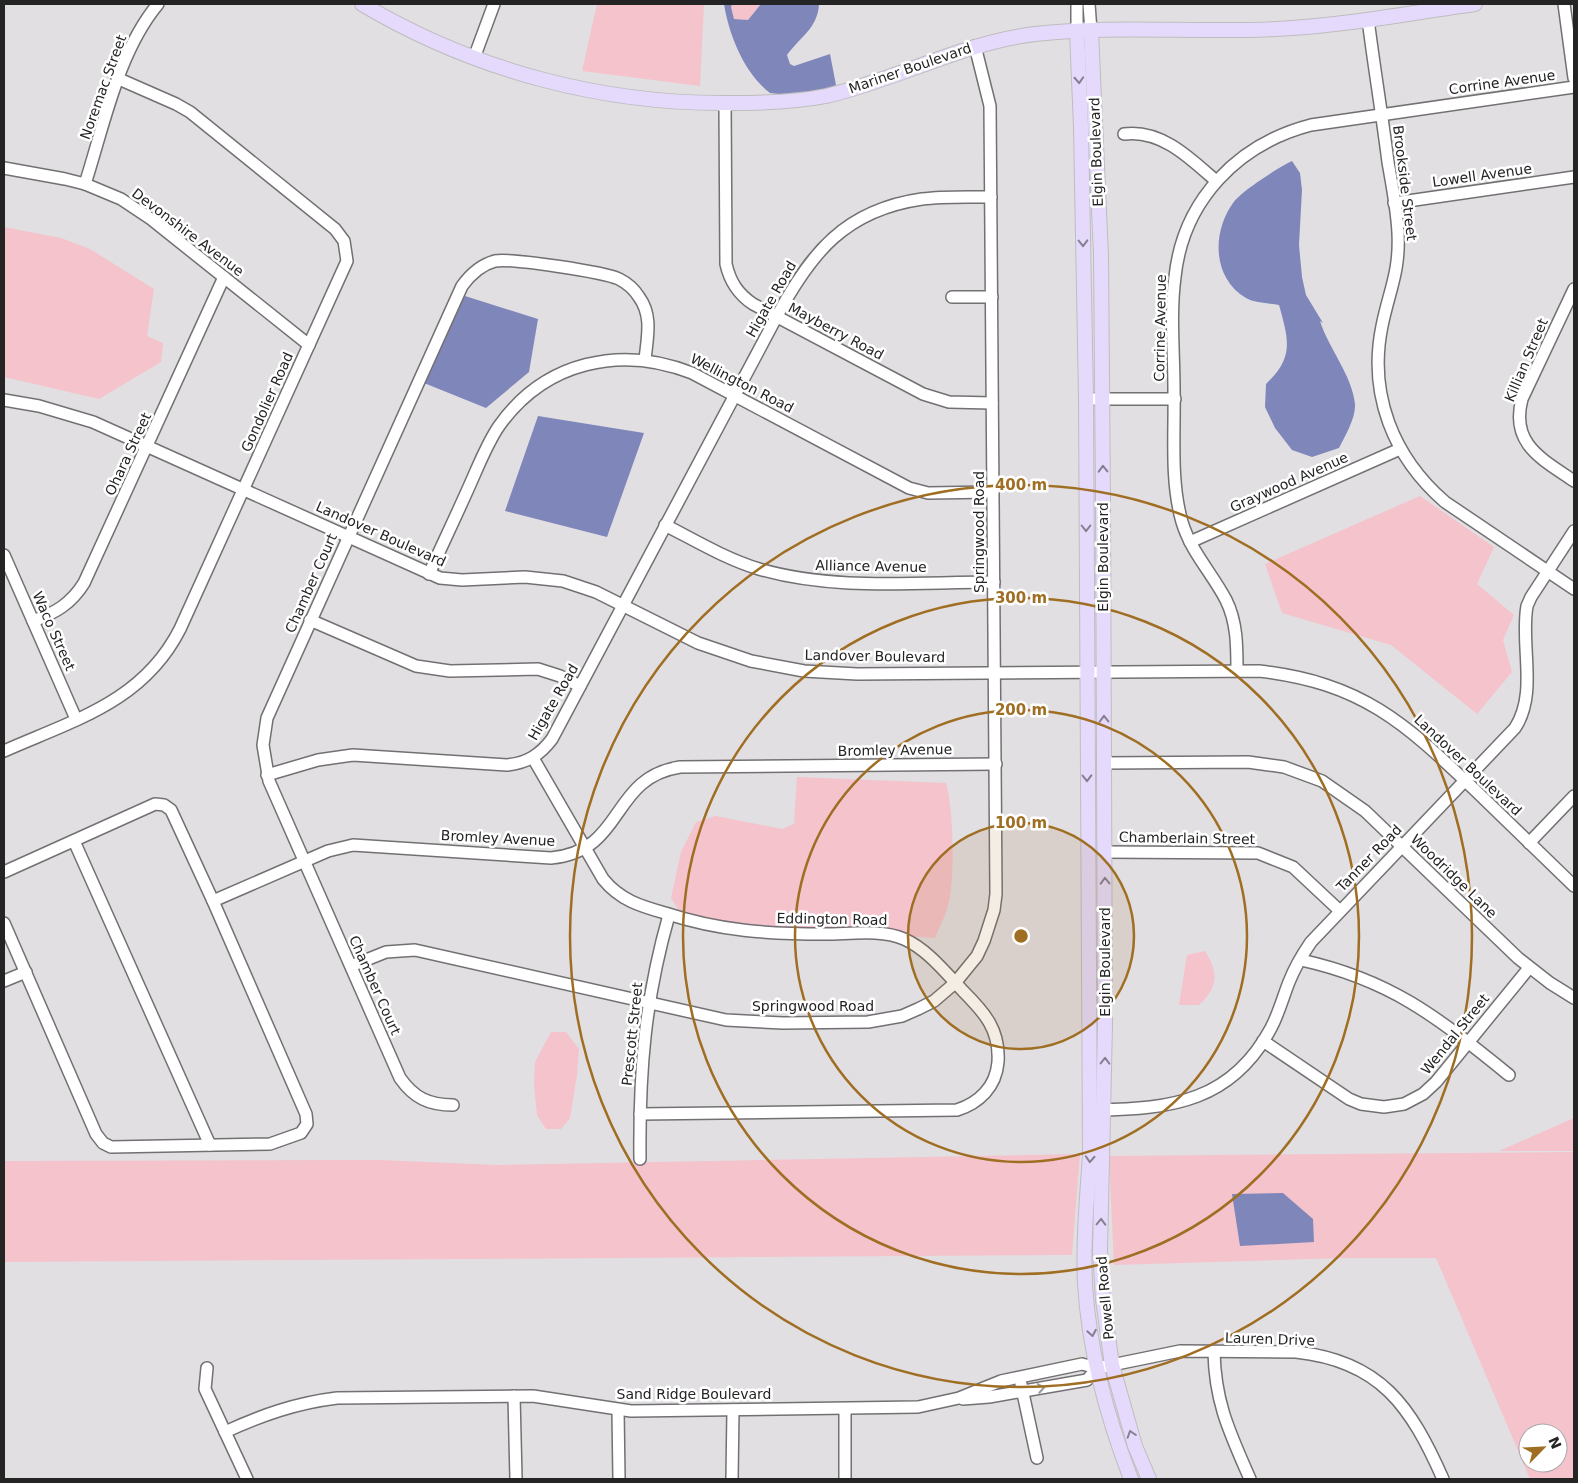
<svg xmlns="http://www.w3.org/2000/svg" width="1578" height="1483" font-family="'DejaVu Sans',sans-serif">
	<rect width="100%" height="100%" fill="#e2dfe3"/>
	<!-- green -->
	<g fill="#f4c3cc" fill-rule="evenodd">
		<polygon points="597,4 704,4 700,86 582,71"/>
		<polygon points="732,4 761,4 748,20 734,19 731,7"/>
		<polygon points="4,227 61,238 90,249 154,289 147,336 163,343 161,362 99,399 4,377"/>
		<polygon points="1420,496 1494,547 1477,584 1514,615 1503,640 1512,672 1477,714 1391,645 1282,613 1265,564"/>
		<path d="M797 777 946 783C954 810 955 879 948 906 945 917 939 928 935 938L716 924 678 909 671 898 681 852 696 822 716 816 782 829 794 824Z"/>
		<path d="M1205 951C1219 973 1218 987 1199 1005H1179L1187 955Z"/>
		<polygon points="551,1032 566,1032 579,1049 577,1075 570,1118 561,1129 546,1129 537,1115 534,1084 535,1062"/>
		<polygon points="1574,1118 1574,1151 1499,1151"/>
		<path d="M1574 1152V1479H1530L1436 1258H1343L1114 1265 1109 1156ZM1528 1433H1558V1463H1528Z"/>
		<polygon points="1080,1154 1072,1255 4,1262 4,1161 380,1160 498,1165"/>
	</g>
	<!-- water -->
	<g fill="#7f87ba">
		<path d="M724 4H732L731 7 734 19 748 20 761 4H819C818 28 800 37 787 55L790 64 794 66 830 54 836 85C812 96 796 96 770 93 744 73 729 35 724 4Z"/>
		<path d="M1292 161 1300 173 1302 190 1299 245 1302 277 1306 295 1323 323 1320 321C1329 349 1352 375 1355 404 1356 418 1345 436 1339 448L1312 457 1292 450 1275 428 1265 407 1266 384C1294 357 1289 341 1279 305 1269 303 1254 303 1246 298 1212 278 1212 232 1233 203 1240 192 1279 167 1292 161Z"/>
		<polygon points="465,296 538,319 529,372 486,408 419,381"/>
		<polygon points="538,416 644,433 607,537 505,511"/>
		<polygon points="1283,1193 1313,1219 1314,1242 1240,1246 1232,1194"/>
	</g>
	<g fill="none" stroke-linecap="round" stroke-linejoin="round">
		<!-- minor casing -->
		<g stroke="#737073" stroke-width="14">
			<g id="minor">
				<polyline points="1077,4 1077,32"/>
				<polyline points="1089,4 1091,31"/>
				<polyline points="1564,4 1574,78"/>
				<path d="M1368 19C1374 67 1382 114 1388 162 1392 185 1397 210 1398 233 1400 272 1389 291 1382 326 1368 394 1393 457 1445 502L1574 589"/>
				<polyline points="474,58 494,4"/>
				<path d="M725 103 726 264C730 282 738 294 753 304L923 394 949 402 992 403"/>
				<path d="M1124 134C1161 129 1190 158 1216 181"/>
				<polyline points="4,168 65,179 85,184 121,199 151,219 309,345"/>
				<path d="M85 184C104 125 118 52 158 4"/>
				<polyline points="1394,203 1574,177"/>
				<path d="M1574 289 1522 399C1510 444 1542 459 1574 481"/>
				<polyline points="952,297 992,297"/>
				<polyline points="1086,399 1175,399"/>
				<path d="M4 400 39 406 93 422 440 578 462 580 525 577 563 581 596 592 698 643 751 661 804 671 857 674 1259 671C1362 683 1404 722 1476 791 1509 823 1541 854 1574 886"/>
				<path d="M665 525C696 541 726 559 759 569 834 591 916 582 994 582"/>
				<polyline points="1190,542 1400,449"/>
				<polyline points="4,555 76,719"/>
				<path d="M429 574C443 543 458 512 472 480 480 462 488 442 499 426 545 361 621 345 692 373L909 488 928 493 993 492"/>
				<polyline points="310,620 416,666 450,671 538,669 560,676 580,686"/>
				<path d="M33 621C55 613 71 604 84 583L224 277"/>
				<path d="M1237 670C1237 646 1237 622 1226 600 1212 573 1191 552 1182 522 1170 480 1175 433 1174 390 1174 353 1170 314 1175 277 1183 200 1238 144 1311 125L1574 87"/>
				<path d="M4 751C74 720 143 702 180 629L347 261 344 241 335 229 190 112 176 104 119 79"/>
				<path d="M533 758 603 879C620 900 640 906 665 913 720 931 768 934 825 934 850 934 881 929 904 939 927 949 946 973 963 991 985 1013 1000 1030 998 1062 996 1087 979 1103 957 1110L640 1114"/>
				<polyline points="1104,763 1248,762 1284,767 1322,781 1365,811 1518,958 1550,983 1574,998"/>
				<path d="M267 775 318 760 353 755 507 765C527 763 540 755 552 739L777 316C811 253 845 210 922 199 944 196 968 197 991 197"/>
				<polyline points="74,841 210,1145"/>
				<polyline points="1529,843 1574,796"/>
				<polyline points="1104,852 1258,853 1293,867 1340,911"/>
				<polyline points="4,872 155,804 164,805 171,810 213,901 306,1114 307,1124 301,1133 270,1144 111,1147 103,1143 96,1134 4,923"/>
				<path d="M213 901 328 851 353 845 551 858C626 851 609 778 680 767L996 764"/>
				<path d="M1301 960C1392 980 1438 1018 1509 1075"/>
				<polyline points="351,966 386,952 415,950 726,1020 783,1023 868,1022 902,1016 918,1009 934,1001 955,983 977,956 984,941 994,910 996,894 990,106 975,46"/>
				<polyline points="4,981 26,972"/>
				<polyline points="1263,1041 1349,1099 1361,1104 1384,1107 1404,1104 1423,1094 1436,1082 1529,968"/>
				<path d="M453 1105C429 1105 414 1098 400 1078L269 781 263 745 267 718 462 286C470 275 480 265 495 261 511 258 604 272 619 279 627 283 634 289 639 297 653 316 647 338 645 360"/>
				<path d="M1097 1110C1172 1109 1232 1101 1271 1028 1279 1013 1283 997 1289 982 1295 967 1302 955 1311 942L1515 728C1538 693 1520 645 1527 606L1531 597 1574 531"/>
				<path d="M640 1159C639 1071 645 999 669 915"/>
				<path d="M1214 1352C1215 1403 1230 1433 1250 1479"/>
				<polyline points="207,1368 205,1389 247,1479"/>
				<polyline points="1021,1384 1037,1458"/>
				<polyline points="514,1396 516,1479"/>
				<polyline points="963,1399 989,1397 1087,1380 1097,1368"/>
				<polyline points="845,1409 845,1479"/>
				<polyline points="618,1410 619,1479"/>
				<path d="M225 1432C262 1415 296 1403 337 1398L533 1396 631 1411 918 1407 959 1398 1001 1381 1082 1364 1097 1368 1180 1351 1296 1352C1381 1361 1411 1407 1443 1479"/>
				<polyline points="732,1479 733,1410"/>
			</g>
		</g>
		<!-- major casing -->
		<g stroke="#bebdbe" stroke-width="16">
			<g id="major">
				<path d="M362 4C475 71 604 105 734 103 765 103 796 102 826 96 897 80 961 43 1035 34 1114 25 1196 33 1276 29 1342 26 1409 13 1475 4"/>
				<polyline points="1091,31 1101,255 1103,499 1105,1025 1100,1251 1103,1300 1112,1365 1135,1446 1149,1479"/>
				<path d="M1077 32 1081 127 1086 399 1090 1155C1087 1198 1083 1241 1085 1284 1089 1351 1107 1417 1131 1479"/>
			</g>
		</g>
		<!-- minor -->
		<use href="#minor" stroke="#fff" stroke-width="11"/>
		<!-- major -->
		<use href="#major" stroke="#e5dafc" stroke-width="14"/>
	</g>
	<!-- one-way arrows -->
	<defs><path id="oneway-chevron" d="M-2-3.5L2.5 0L-2 3.5" fill="none" stroke-width="1.6" stroke-linecap="round" stroke-linejoin="round" transform="scale(1.25)"/></defs>
	<g stroke="#857f90">
		<use href="#oneway-chevron" transform="translate(1079 80) rotate(87)"/>
		<use href="#oneway-chevron" transform="translate(1083 243) rotate(89)"/>
		<use href="#oneway-chevron" transform="translate(1103 469) rotate(-91)"/>
		<use href="#oneway-chevron" transform="translate(1086 528) rotate(90)"/>
		<use href="#oneway-chevron" transform="translate(1104 719) rotate(-91)"/>
		<use href="#oneway-chevron" transform="translate(1087 778) rotate(89)"/>
		<use href="#oneway-chevron" transform="translate(1105 881) rotate(-91)"/>
		<use href="#oneway-chevron" transform="translate(1105 1061) rotate(-89)"/>
		<use href="#oneway-chevron" transform="translate(1090 1159) rotate(93)"/>
		<use href="#oneway-chevron" transform="translate(1101 1222) rotate(-88)"/>
		<use href="#oneway-chevron" transform="translate(1092 1333) rotate(80)"/>
		<use href="#oneway-chevron" transform="translate(1131 1434) rotate(-108)"/>
	</g>
	<use stroke="#9d9c9d" href="#oneway-chevron" transform="translate(1041 1388) rotate(-10)"/>
	<!-- distance rings -->
	<circle cx="1021" cy="936" r="113" fill="#9f6e22" fill-opacity=".12"/>
	<g fill="none" stroke="#9f6e22" stroke-width="2.5">
		<circle cx="1021" cy="936" r="113"/>
		<circle cx="1021" cy="936" r="226"/>
		<circle cx="1021" cy="936" r="338"/>
		<circle cx="1021" cy="936" r="451"/>
	</g>
	<g text-anchor="middle" dominant-baseline="central" stroke-width="5" stroke-linejoin="round" paint-order="stroke">
		<!-- street labels -->
		<g font-size="14" fill="#252425" stroke="#fff">
			<text transform="translate(910 68) rotate(-19)">Mariner Boulevard</text>
			<text transform="translate(1502 82) rotate(-8)">Corrine Avenue</text>
			<text transform="translate(103 87) rotate(-70)">Noremac Street</text>
			<text transform="translate(1096 152) rotate(-92)">Elgin Boulevard</text>
			<text transform="translate(1482 175) rotate(-8)">Lowell Avenue</text>
			<text transform="translate(1405 183) rotate(83)">Brookside Street</text>
			<text transform="translate(188 232) rotate(37)">Devonshire Avenue</text>
			<text transform="translate(771 299) rotate(-60)">Higate Road</text>
			<text transform="translate(1160 328) rotate(-89)">Corrine Avenue</text>
			<text transform="translate(836 331) rotate(28)">Mayberry Road</text>
			<text transform="translate(1526 360) rotate(-67)">Killian Street</text>
			<text transform="translate(742 383) rotate(27)">Wellington Road</text>
			<text transform="translate(267 402) rotate(-66)">Gondolier Road</text>
			<text transform="translate(128 454) rotate(-65)">Ohara Street</text>
			<text transform="translate(1289 482) rotate(-24)">Graywood Avenue</text>
			<text transform="translate(979 532) rotate(-90)">Springwood Road</text>
			<text transform="translate(381 534) rotate(24)">Landover Boulevard</text>
			<text transform="translate(1103 557) rotate(-90)">Elgin Boulevard</text>
			<text transform="translate(871 566) rotate(1)">Alliance Avenue</text>
			<text transform="translate(311 583) rotate(-66)">Chamber Court</text>
			<text transform="translate(54 631) rotate(66)">Waco Street</text>
			<text transform="translate(875 656) rotate(1)">Landover Boulevard</text>
			<text transform="translate(553 702) rotate(-60)">Higate Road</text>
			<text transform="translate(895 750) rotate(-1)">Bromley Avenue</text>
			<text transform="translate(1468 765) rotate(43)">Landover Boulevard</text>
			<text transform="translate(498 838) rotate(3)">Bromley Avenue</text>
			<text transform="translate(1187 838) rotate(1)">Chamberlain Street</text>
			<text transform="translate(1369 858) rotate(-46)">Tanner Road</text>
			<text transform="translate(1454 876) rotate(44)">Woodridge Lane</text>
			<text transform="translate(832 919) rotate(1)">Eddington Road</text>
			<text transform="translate(1105 962) rotate(-90)">Elgin Boulevard</text>
			<text transform="translate(375 985) rotate(66)">Chamber Court</text>
			<text x="813" y="1006">Springwood Road</text>
			<text transform="translate(632 1034) rotate(-84)">Prescott Street</text>
			<text transform="translate(1455 1034) rotate(-51)">Wendal Street</text>
			<text transform="translate(1105 1298) rotate(-95)">Powell Road</text>
			<text transform="translate(1270 1339) rotate(2)">Lauren Drive</text>
			<text x="694" y="1394">Sand Ridge Boulevard</text>
		</g>
	</g>
	<circle cx="1021" cy="936" r="8" fill="#9f6e22" stroke="#fff" stroke-width="2.5"/>
	<g font-size="15" text-anchor="middle" font-weight="bold" fill="#9f6e22" stroke="#fff" stroke-width="5" stroke-linejoin="round" paint-order="stroke">
		<text x="1021" y="490">400 m</text>
		<text x="1021" y="603">300 m</text>
		<text x="1021" y="715">200 m</text>
		<text x="1021" y="828">100 m</text>
	</g>
	<!-- border -->
	<rect width="1578" height="1483" fill="none" stroke="#252425" stroke-width="10"/>
	<!-- north arrow -->
	<g transform="translate(1543 1448) rotate(66)"><circle r="24" fill="#ffffff" stroke="#a8a7a8"/>
	<path d="M0-4L9 19L0 12L-9 19Z" fill="#9f6e22"/>
	<text y="-8" font-size="14" font-weight="bold" text-anchor="middle" fill="#252425">N</text>
	</g>
</svg>
